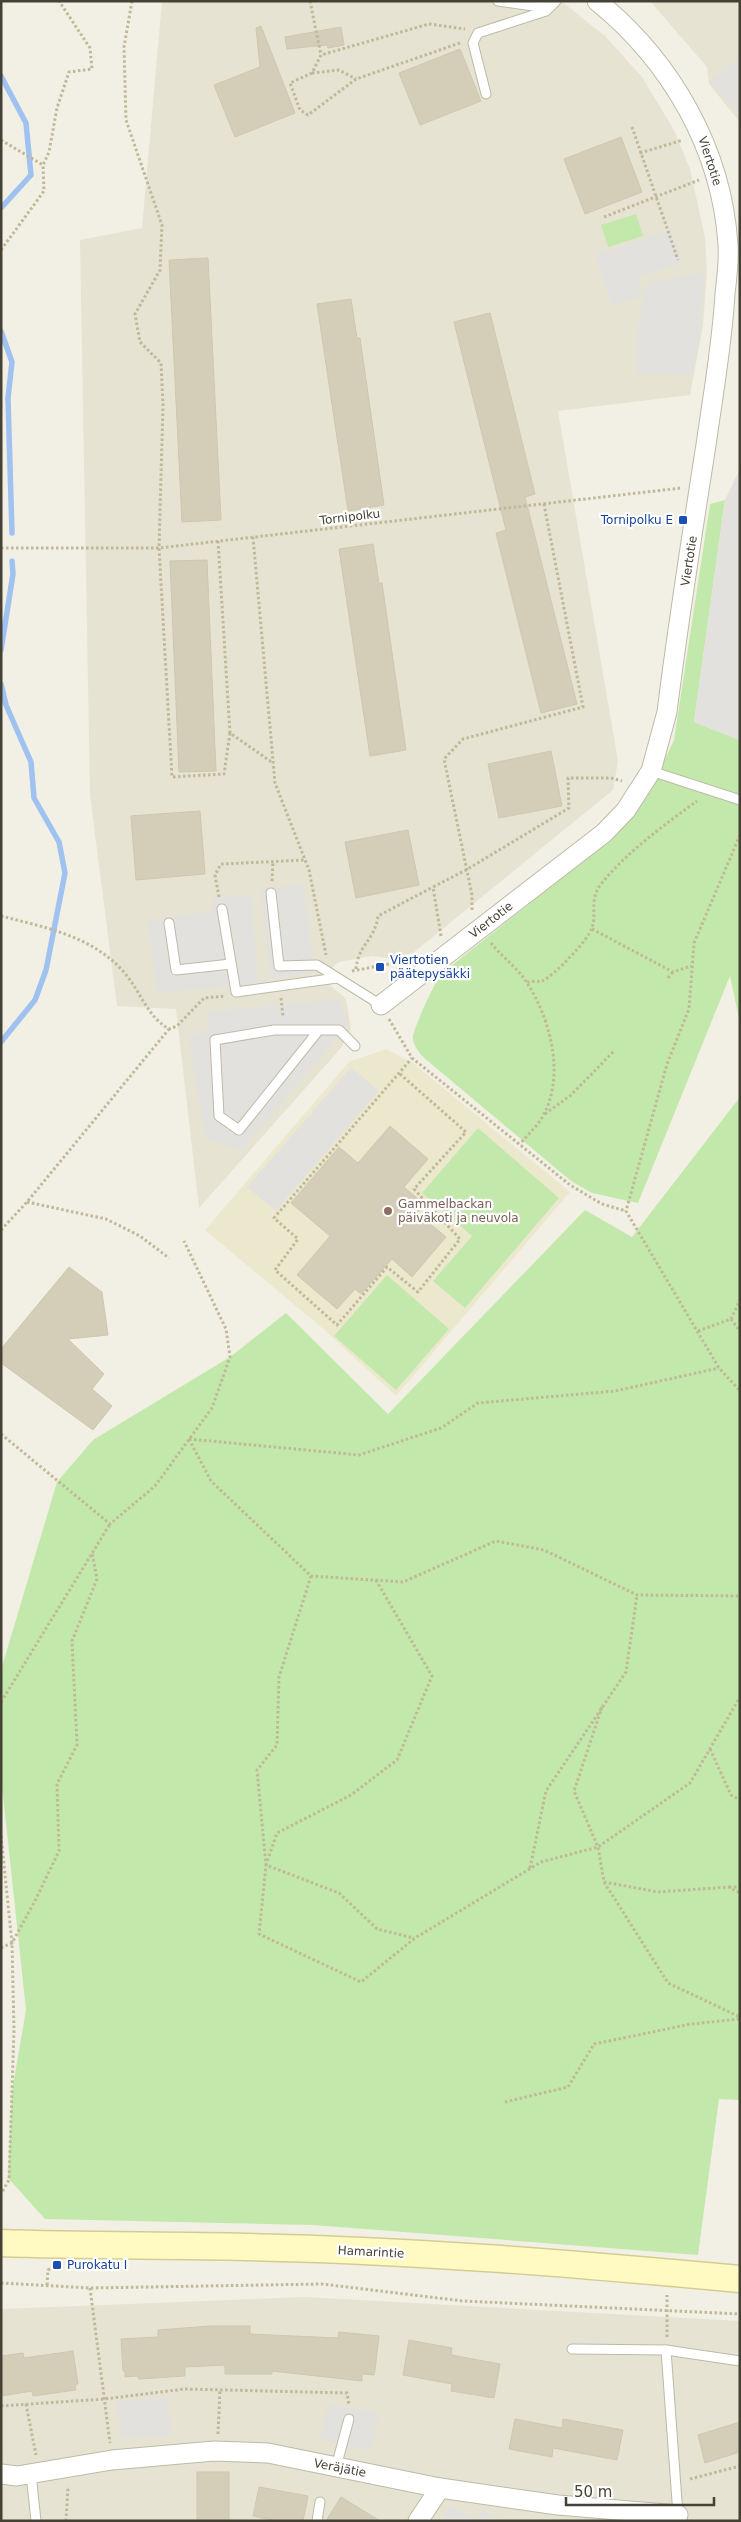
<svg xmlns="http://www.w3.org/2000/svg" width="741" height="2522" font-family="'DejaVu Sans',sans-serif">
	<rect width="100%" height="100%" fill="#f2f0e4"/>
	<!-- residential -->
	<g fill="#e6e3d2">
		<polygon points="162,1 561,1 605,36 642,77 674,130 690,169 705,237 707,272 703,326 690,395 558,411 618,761 613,790 413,953 389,958 372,956 339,962 321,977 346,999 351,1029 341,1048 199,1208 176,1009 117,1006 90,795 80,240 142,228"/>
		<polygon points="650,1 740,1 740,122 709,84 707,67"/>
		<polygon points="305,2297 740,2321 740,2521 1,2521 1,2309"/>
	</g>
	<!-- education -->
	<polygon fill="#ece8ce" points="386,1049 413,1063 570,1192 396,1396 322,1328 205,1230 349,1062"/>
	<!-- green -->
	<g fill="#c3e8ac">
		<polygon points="636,214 643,236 608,247 601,225"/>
		<path d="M725 500 694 722 740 740V1023L730 976 638 1203 592 1193 571 1181 423 1057C418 1051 412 1044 413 1036 415 1025 434 984 441 974L582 862 632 815 656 778 674 740 710 504Z"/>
		<polygon points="740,1097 740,2100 719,2099 698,2255 313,2225 45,2219 8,2178 12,2091 26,2010 1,1777 1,1670 57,1482 93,1440 230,1357 286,1313 388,1414 585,1210 632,1237"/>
		<polygon points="478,1128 559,1198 465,1308 433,1281 472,1236 422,1193"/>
		<polygon points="387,1275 449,1329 396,1390 334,1336"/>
	</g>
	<!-- parking -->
	<g fill="#e3e1dd">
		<polygon points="740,57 740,116 711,81"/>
		<polygon points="671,230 682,263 637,278 643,296 612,306 595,255"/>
		<polygon points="703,273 701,326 692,375 637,374 637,331 647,282"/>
		<polygon points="740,469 740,740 694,722 725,500"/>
		<polygon points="303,884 314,973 271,978 260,889"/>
		<polygon points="251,895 258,984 158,992 147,921 212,911 212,898"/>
		<polygon points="340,999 347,1025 242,1150 206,1139 188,1036 208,1031 208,1012"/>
		<polygon points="351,1067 379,1091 276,1211 247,1187"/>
		<polygon points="168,2398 172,2437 121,2438 116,2401"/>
		<polygon points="328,2404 380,2413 370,2451 320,2439"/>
		<polygon points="450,2505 477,2520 483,2510 500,2519 499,2521 441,2521"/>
	</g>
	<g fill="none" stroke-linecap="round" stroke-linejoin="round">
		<!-- stream -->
		<g stroke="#9fc2f1" stroke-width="5.5">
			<polyline points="1,76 26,123 31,175 1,208"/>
			<polyline points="1,331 12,362 8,398 12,533"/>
			<polyline points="1,650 13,574 12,561"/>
			<polyline points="1,684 6,705 31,762 34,798 59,842 65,873 46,970 35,1000 1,1042"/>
		</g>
	</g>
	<!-- building -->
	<g fill="#d4ceb9" stroke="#cfc7ad">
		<polygon points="261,26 295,113 235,137 214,85 260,67 256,28"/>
		<polygon points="341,27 344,45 328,48 327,45 287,49 285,37"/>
		<polygon points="460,49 481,101 420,125 399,73"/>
		<polygon points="621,137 642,192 585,214 564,159"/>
		<polygon points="208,258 221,520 182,522 169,260"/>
		<polygon points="351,299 357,338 360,338 384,505 348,511 317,304"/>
		<polygon points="490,313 535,494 525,497 577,704 541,713 496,533 506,530 454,322"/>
		<polygon points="373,544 379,583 382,583 406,750 370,756 339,549"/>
		<polygon points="207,560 216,771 179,772 170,561"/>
		<polygon points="551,751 562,806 499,818 488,764"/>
		<polygon points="200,811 205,874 136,880 131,816"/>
		<polygon points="408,830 419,885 356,898 345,842"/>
		<polygon points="390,1126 428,1159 404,1187 424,1204 417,1213 446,1237 412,1277 392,1259 361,1294 355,1289 337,1309 297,1275 330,1236 291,1203 339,1147 358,1163"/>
		<polygon points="69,1267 102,1292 108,1335 68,1339 104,1374 92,1389 112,1406 93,1430 1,1363 1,1349"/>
		<polygon points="210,2326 250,2326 250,2334 338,2338 339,2332 379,2336 375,2370 374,2375 362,2374 362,2381 272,2371 272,2374 225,2374 225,2365 185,2367 185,2376 139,2379 138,2376 125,2377 125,2371 123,2371 121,2339 158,2337 158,2330"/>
		<polygon points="409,2340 452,2348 451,2355 500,2364 494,2398 451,2391 452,2384 403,2375"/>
		<polygon points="73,2351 78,2384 75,2385 76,2390 33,2396 32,2391 1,2396 1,2356 23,2353 24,2358"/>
		<polygon points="515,2419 562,2428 563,2419 623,2430 617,2460 553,2448 552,2457 509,2449"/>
		<polygon points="740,2422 740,2452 705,2463 698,2435"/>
		<rect x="197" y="2472" width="32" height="49"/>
		<polygon points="259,2487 308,2496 303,2521 276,2521 253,2516"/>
		<polygon points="341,2497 380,2521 326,2521"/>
	</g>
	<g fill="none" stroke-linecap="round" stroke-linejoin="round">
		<!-- lane casing -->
		<g stroke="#bebaa7" stroke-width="11">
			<g id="lane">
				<polyline points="498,1 533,6 551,1"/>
				<polyline points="486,94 473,43 478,33 546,11 556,1"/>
				<polyline points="651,771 740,800"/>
				<polyline points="271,893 279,966 317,965 381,1005"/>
				<polyline points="222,909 236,992 337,978"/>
				<polyline points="169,923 176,970 231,964"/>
				<polyline points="319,1030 239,1130 219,1116 215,1040 274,1030 339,1030 355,1046"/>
				<polyline points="572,2349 666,2350 740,2361"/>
				<polyline points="666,2350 678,2515"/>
				<polyline points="336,2467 349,2419"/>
				<polyline points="31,2474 36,2521"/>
				<polyline points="317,2521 320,2502"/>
			</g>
		</g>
		<!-- street casing -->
		<g stroke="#bebaa7" stroke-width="21">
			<g id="street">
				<path d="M381 1005 604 833 626 810 651 771 667 712C678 623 692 534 706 445 713 395 722 345 725 294 727 278 729 261 728 245 722 149 671 61 597 1"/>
				<polyline points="1,2474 17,2476 112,2460 214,2451 268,2453 440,2488 558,2505 678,2515"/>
				<polyline points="418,2521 440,2488"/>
			</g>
		</g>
		<!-- secondary casing -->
		<g stroke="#d4cd93" stroke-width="29">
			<path id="secondary" d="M1 2243C83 2246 165 2245 247 2247 411 2250 576 2264 740 2279"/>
		</g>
		<!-- path -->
		<g stroke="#c0b898" stroke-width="3" stroke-dasharray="2.5 2.5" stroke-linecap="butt">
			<polyline points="132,1 124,47 126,120 162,225 160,270 135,314 140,342 161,363 163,405 159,548 172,777 224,774 230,733"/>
			<polyline points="310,1 321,55"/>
			<polyline points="460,43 356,79 308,115 300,110 290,83 312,73 321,55 429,24 465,29"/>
			<polyline points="312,73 339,70 356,79"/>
			<polyline points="632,127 678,260"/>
			<polyline points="1,140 43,165"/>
			<polyline points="640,153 683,140"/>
			<polyline points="604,217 699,180"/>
			<polyline points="1,250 44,191 43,165 49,152 57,108 69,72 92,69 90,48 59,1"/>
			<polyline points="253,537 275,783 309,870 326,955"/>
			<polyline points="218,541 230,733 273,763"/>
			<polyline points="1,548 159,548 681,488"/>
			<polyline points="740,835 694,943 689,1009 667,1064 626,1211 719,1368 740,1391"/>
			<polyline points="272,881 273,862"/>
			<polyline points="219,897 215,875 221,864 306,860"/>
			<polyline points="472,910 472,895 444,759 463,739 583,707 544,504"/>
			<path d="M1 916C44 927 91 936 122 970 140 989 146 1016 169 1029L177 1026 204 998 225 996"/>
			<polyline points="592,929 673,972 691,966"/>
			<polyline points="441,936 433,887 466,870 569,808 568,778 611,778 622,781"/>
			<path d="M491 943C502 957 518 968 527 983 550 1018 565 1074 544 1114 539 1125 528 1134 520 1144"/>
			<path d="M356 969C358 945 375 940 378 916L433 887"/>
			<polyline points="352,971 405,961"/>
			<polyline points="668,978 673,972"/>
			<path d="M527 982C532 981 538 982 542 981 553 977 589 939 592 928 597 914 589 899 601 884 627 852 664 825 697 801"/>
			<polyline points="281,998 283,1017"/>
			<polyline points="389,1019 412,1058 570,1185 602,1204 626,1211"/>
			<polyline points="400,1074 466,1132 414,1189 460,1239 418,1292 387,1267 337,1325 275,1270 298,1239 274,1218 412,1058"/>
			<polyline points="545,1114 571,1095 614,1051"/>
			<polyline points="27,1202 106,1219 140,1236 169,1258"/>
			<polyline points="1,1230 27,1202 169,1029"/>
			<polyline points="731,1319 740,1331"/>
			<polyline points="698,1331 731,1319 740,1300"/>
			<polyline points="1,1434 110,1524 155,1486 212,1408 230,1357 226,1329 184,1241"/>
			<polyline points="189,1439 211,1481 311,1576 403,1582 496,1541 544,1550 637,1595 740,1596"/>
			<polyline points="189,1439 359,1455 441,1428 478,1403 615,1391 719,1368"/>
			<polyline points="311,1576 279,1677 277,1745 257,1770 266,1865 259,1934 361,1982 415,1938 541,1862 598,1847 690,1783 740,1697"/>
			<polyline points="376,1580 432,1676 397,1760 351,1795 277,1833 266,1865 339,1893 377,1929 414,1938"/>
			<polyline points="1,1702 110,1524"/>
			<polyline points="602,1707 574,1791 598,1847 604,1882 668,1983 740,2017"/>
			<polyline points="710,1749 731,1795 740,1800"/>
			<polyline points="1,1836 12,1943 14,2030 9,2180 1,2194"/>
			<polyline points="530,1868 546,1791 626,1672 637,1595"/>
			<polyline points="604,1882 658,1892 729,1887 740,1893"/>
			<polyline points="729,1887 740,1887"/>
			<polyline points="1,1948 12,1943 36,1899 59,1851 57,1784 77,1745 72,1641 97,1579 92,1552"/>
			<polyline points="505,2102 568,2087 594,2044 691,2024 740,2019"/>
			<polyline points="1,2283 90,2288 322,2284 463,2301 740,2314"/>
			<polyline points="47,2285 48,2270 52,2268"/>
			<polyline points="90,2288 110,2443"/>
			<polyline points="667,2337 667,2295"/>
			<polyline points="26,2404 36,2455"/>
			<polyline points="1,2406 104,2399 185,2389 347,2393 349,2406"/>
			<polyline points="218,2434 220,2390"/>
			<polyline points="690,2479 740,2466"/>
			<polyline points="66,2521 68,2486"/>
		</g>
		<!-- lane -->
		<use href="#lane" stroke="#fff" stroke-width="9"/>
		<!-- street -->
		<use href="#street" stroke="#fff" stroke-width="19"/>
		<!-- secondary -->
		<use href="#secondary" stroke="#fffac2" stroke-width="26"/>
	</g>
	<!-- markers -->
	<g fill="#1a4fb4" stroke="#fff" stroke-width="2">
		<rect x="678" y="515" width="10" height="10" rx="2.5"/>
		<rect x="375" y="962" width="10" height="10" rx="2.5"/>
		<rect x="52" y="2260" width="10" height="10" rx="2.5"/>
	</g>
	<circle fill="#8d6e63" stroke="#fff" stroke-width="2" cx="388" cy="1211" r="5"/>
	<g text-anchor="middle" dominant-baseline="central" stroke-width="4.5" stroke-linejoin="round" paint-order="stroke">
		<!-- street labels -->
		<g font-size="12" fill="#454134" stroke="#fff">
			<text transform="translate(710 161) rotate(72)">Viertotie</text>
			<text transform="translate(350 517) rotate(-7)">Tornipolku</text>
			<text transform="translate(689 561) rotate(-81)">Viertotie</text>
			<text transform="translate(491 920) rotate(-38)">Viertotie</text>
			<text transform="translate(371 2252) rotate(3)">Hamarintie</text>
			<text transform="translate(340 2468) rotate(11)">Veräjätie</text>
		</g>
		<!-- transit labels -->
		<g font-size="12" fill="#164399" stroke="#fff" text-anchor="start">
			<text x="673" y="520" text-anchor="end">Tornipolku E</text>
			<text x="390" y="960">Viertotien<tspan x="390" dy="14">päätepysäkki</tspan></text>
			<text x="67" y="2265">Purokatu I</text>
		</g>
		<!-- education labels -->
		<g font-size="12" fill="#785e54" stroke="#fff" text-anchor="start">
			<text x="398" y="1204">Gammelbackan<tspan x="398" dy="14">päiväkoti ja neuvola</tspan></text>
		</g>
	</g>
	<!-- border -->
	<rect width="741" height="2522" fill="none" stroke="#454134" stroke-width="5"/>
	<!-- scale -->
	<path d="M566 2497v8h148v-8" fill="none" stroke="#454134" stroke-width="2.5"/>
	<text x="574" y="2497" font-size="15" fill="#454134" stroke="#ffffff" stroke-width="4" paint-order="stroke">50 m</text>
</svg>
